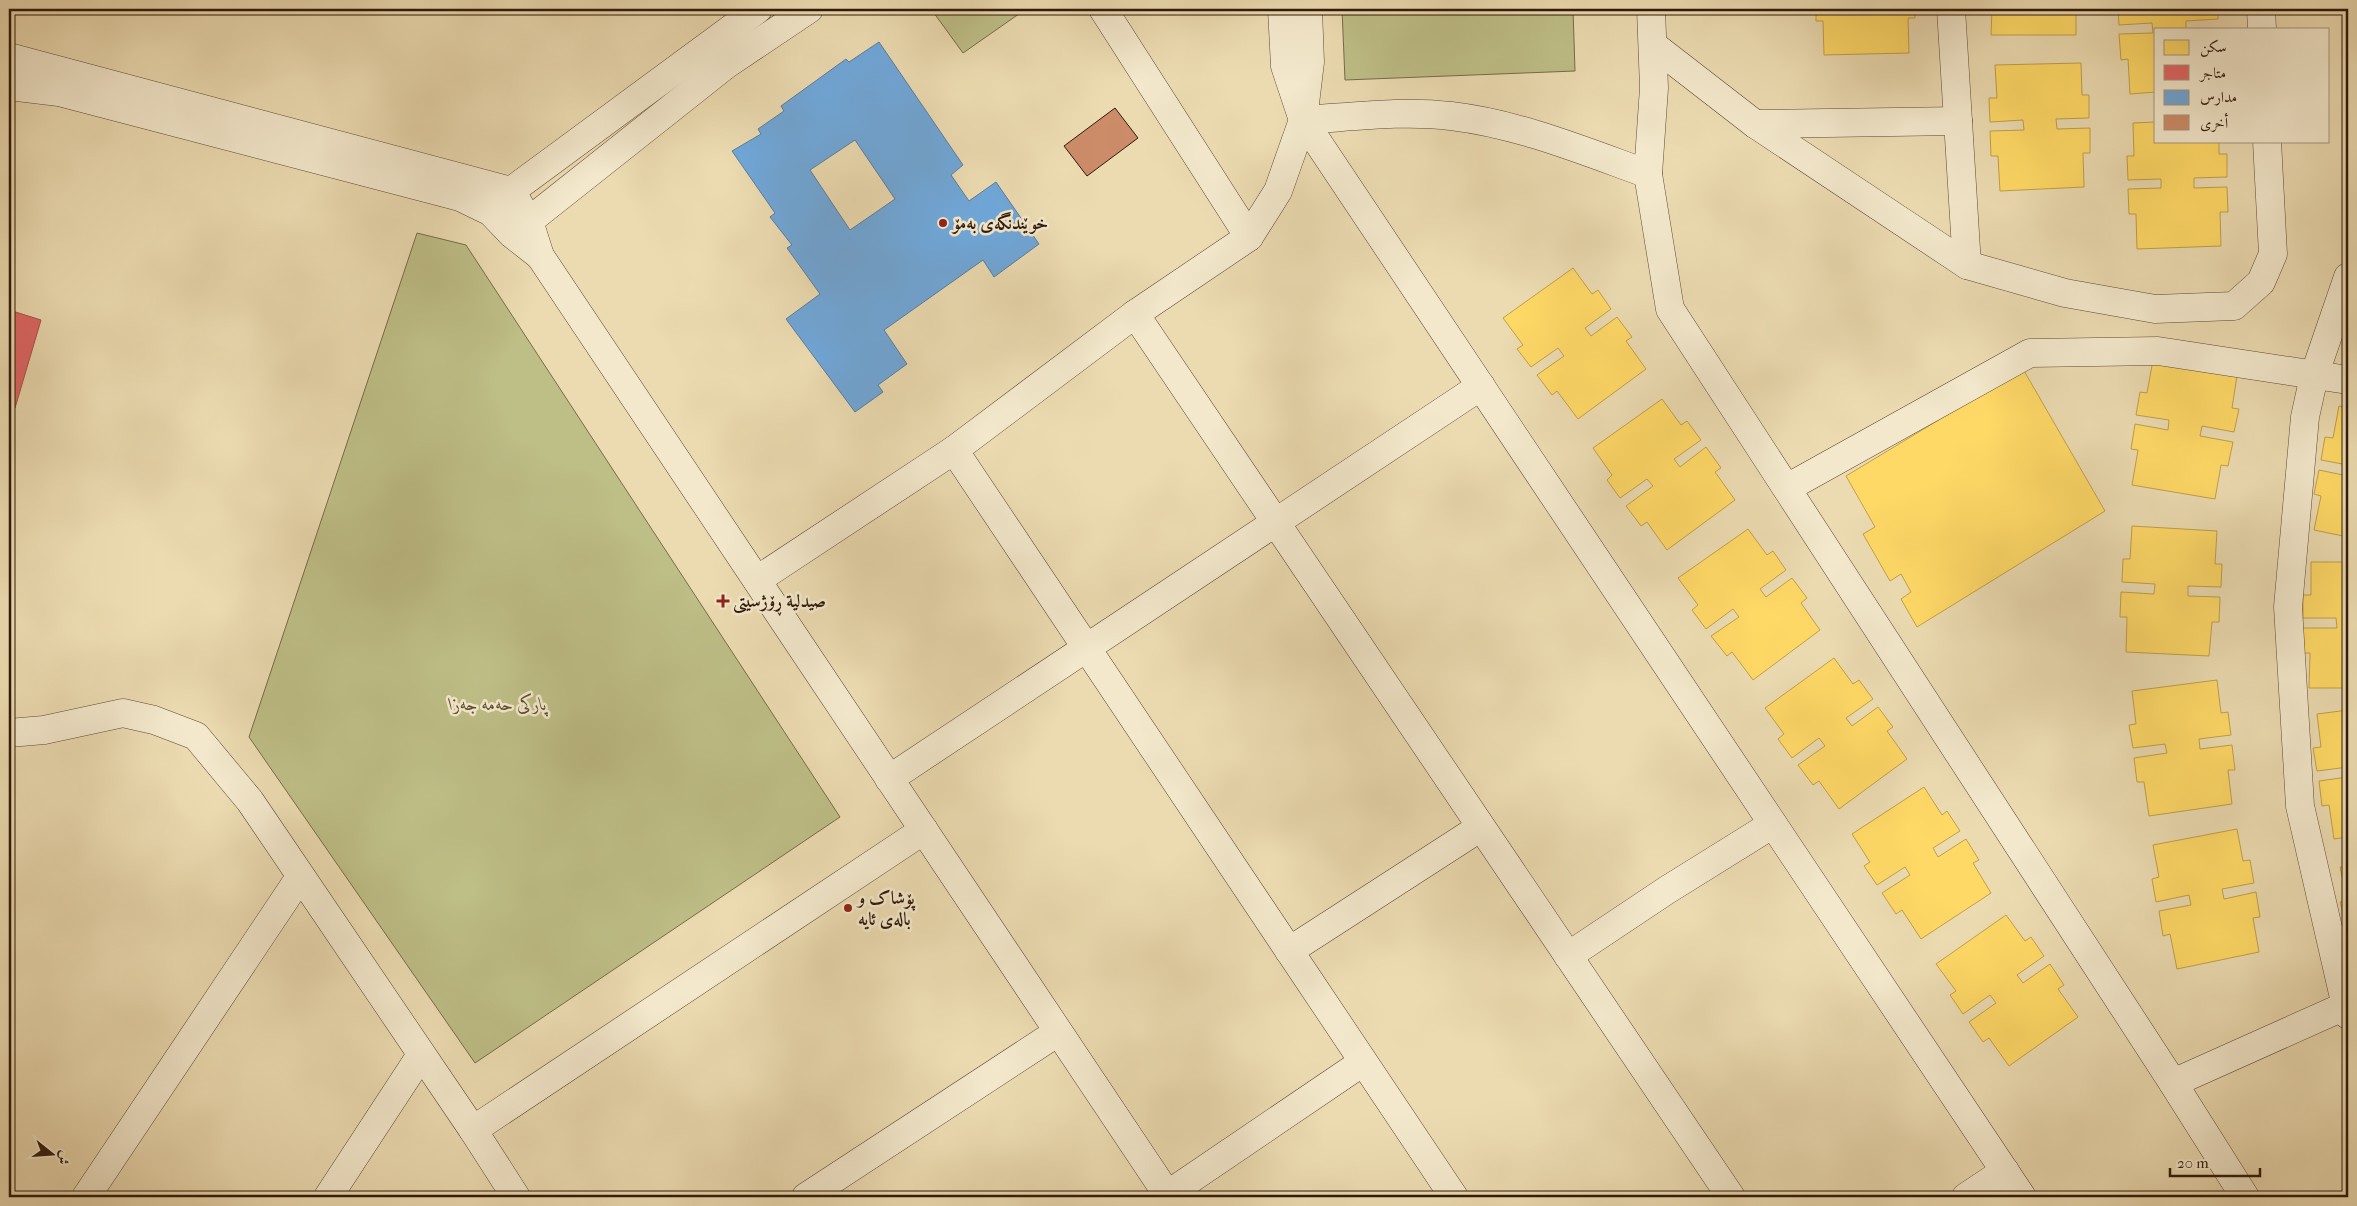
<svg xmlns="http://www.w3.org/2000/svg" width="2357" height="1206" font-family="'IM FELL French Canon',Amiri,serif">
	<rect width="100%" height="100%" fill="#ecdbb1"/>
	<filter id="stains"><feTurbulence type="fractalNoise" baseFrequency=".004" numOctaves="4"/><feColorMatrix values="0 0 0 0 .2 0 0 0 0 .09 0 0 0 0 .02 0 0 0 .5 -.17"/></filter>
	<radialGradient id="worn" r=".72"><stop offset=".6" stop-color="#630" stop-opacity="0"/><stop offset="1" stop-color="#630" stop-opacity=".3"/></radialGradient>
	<!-- green -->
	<g fill="#bebe87" stroke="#766c49">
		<polygon points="931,9 1026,9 963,53"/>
		<polygon points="1342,9 1573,9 1575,71 1345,80"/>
		<polygon points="417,233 466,245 840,817 475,1063 249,737"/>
	</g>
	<!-- homes -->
	<g fill="#ffd966" stroke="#c19f4b">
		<polygon points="1816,9 1915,9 1915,18 1908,18 1909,53 1824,55 1823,21 1816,21"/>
		<polygon points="1992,9 2076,9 2076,35 1991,35"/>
		<polygon points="2118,9 2218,9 2218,19 2186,21 2186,29 2156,29 2156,92 2130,94 2128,59 2121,60 2119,34 2153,33 2152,23 2119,25"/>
		<polygon points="2081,63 2082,95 2089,95 2089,118 2056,119 2057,129 2090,128 2090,153 2083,153 2084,187 2000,191 1998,156 1991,156 1990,131 2024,130 2023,120 1990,122 1989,98 1997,98 1995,65"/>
		<polygon points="2156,122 2156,141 2219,141 2219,154 2227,154 2227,177 2194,178 2194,188 2227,187 2228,212 2220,212 2221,246 2137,249 2136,214 2129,214 2128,189 2161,188 2161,179 2128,180 2127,156 2134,156 2133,123"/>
		<polygon points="1573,268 1592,294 1598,290 1611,309 1585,328 1591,336 1617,317 1632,337 1626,341 1646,369 1578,419 1557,391 1552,395 1537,375 1564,356 1558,348 1531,367 1517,349 1523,345 1503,318"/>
		<polygon points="2153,360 2237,376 2232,408 2239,409 2234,432 2202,426 2200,436 2233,442 2228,466 2221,465 2215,499 2132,485 2138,450 2131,449 2135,424 2168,430 2169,420 2136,415 2140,392 2147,393"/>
		<polygon points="2023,369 2105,511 1917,627 1901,599 1911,592 1901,574 1890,581 1863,534 1875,527 1846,476"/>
		<polygon points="1662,399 1681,425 1687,421 1701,440 1674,459 1680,467 1706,447 1721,468 1715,472 1735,500 1667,550 1647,522 1641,526 1626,506 1653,486 1647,479 1620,498 1607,480 1612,475 1593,448"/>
		<polygon points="2339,406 2348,408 2348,465 2321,460 2325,437 2333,438"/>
		<polygon points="2319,470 2348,476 2348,537 2314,530 2321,496 2314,494"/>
		<polygon points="2132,526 2217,531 2215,564 2222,564 2221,587 2188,586 2188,596 2220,597 2219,622 2212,622 2209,656 2126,652 2127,617 2120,617 2121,592 2154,594 2155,584 2122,582 2123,559 2130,559"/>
		<polygon points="1748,529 1767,555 1773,551 1786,570 1760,589 1766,597 1792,578 1807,598 1801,603 1820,630 1753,680 1732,652 1727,656 1711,636 1739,617 1733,609 1706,629 1692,610 1698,605 1678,578"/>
		<polygon points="2311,562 2348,562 2348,688 2309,688 2310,653 2303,653 2303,628 2337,628 2336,618 2303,618 2303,595 2311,595"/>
		<polygon points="1834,658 1853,684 1859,680 1873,699 1846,718 1852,726 1878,707 1893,727 1887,731 1907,759 1839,809 1819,781 1813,785 1798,765 1825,746 1819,738 1792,758 1778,739 1784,734 1765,708"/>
		<polygon points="2217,680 2221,713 2228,712 2231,735 2199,739 2200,749 2232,745 2235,770 2228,770 2232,804 2149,816 2144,782 2137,782 2134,758 2167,753 2165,744 2133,748 2129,725 2136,724 2132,691"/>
		<polygon points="2348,710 2348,767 2317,771 2313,748 2321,747 2317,714"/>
		<polygon points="2348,777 2348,837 2334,839 2329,805 2322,806 2319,781"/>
		<polygon points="1924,787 1942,815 1947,811 1960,831 1933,848 1938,857 1966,839 1979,860 1973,863 1991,893 1921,939 1902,910 1896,914 1882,893 1910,875 1905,867 1877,885 1864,866 1870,862 1852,834"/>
		<polygon points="2237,829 2243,861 2250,860 2254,883 2222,889 2224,899 2256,892 2260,917 2253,918 2259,952 2177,969 2170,934 2163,936 2159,911 2191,905 2189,895 2156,902 2152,879 2159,877 2153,845"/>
		<polygon points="2348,866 2348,924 2346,924 2340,902 2347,900 2340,867"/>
		<polygon points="2006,915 2025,941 2031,937 2044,956 2017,975 2023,983 2050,964 2064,985 2058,989 2078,1017 2009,1066 1989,1038 1983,1042 1969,1022 1996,1003 1990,995 1963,1014 1950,995 1956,991 1936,964"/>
	</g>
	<!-- shops -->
	<polygon fill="#e06666" stroke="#ab4f4b" points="9,310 41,320 15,408 9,406"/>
	<!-- schools -->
	<path fill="#6fa8dc" stroke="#5c7d9d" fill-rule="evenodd" d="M879 42 963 165 951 175 969 201 996 182 1039 244 994 277 983 260 884 330 907 364 878 385 883 392 855 412 786 319 820 294 787 248 792 245 770 217 775 213 732 151 761 134 758 129 784 111 781 106 846 59 849 62ZM855 140 895 199 850 230 810 170Z"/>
	<!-- building -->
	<polygon fill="#cd8c69" stroke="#2f190b" points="1115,108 1138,138 1087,176 1064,146"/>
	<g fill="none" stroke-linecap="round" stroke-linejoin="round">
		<!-- minor casing -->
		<g stroke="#5e4a34" stroke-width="29">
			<g id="minor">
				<polyline points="1103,9 1249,237"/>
				<polyline points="1282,9 1285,66 1303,120 2022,1197"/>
				<polyline points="1651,9 1654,88 1648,174 1670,309 2173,1083 2245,1197"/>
				<polyline points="1951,9 1967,265"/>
				<polyline points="2261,9 2262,29"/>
				<polyline points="1653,45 1755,124 1967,265 2065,293 2155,309 2234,306 2261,282 2273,254 2267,141"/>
				<polyline points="9,57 511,191 529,221 540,256 1169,1197"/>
				<polyline points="9,86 59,92 460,197 491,212 512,234 540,256"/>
				<path d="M1303 120C1352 117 1403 110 1451 116 1519 124 1584 151 1648 174"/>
				<polyline points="1755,124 1958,121"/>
				<polyline points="498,205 511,191 758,9"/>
				<polyline points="515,232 727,64 809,9"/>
				<polyline points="2348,277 2314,376 2305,417 2288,607 2300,806 2348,1015"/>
				<polyline points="1135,314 1731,1197"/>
				<polyline points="954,450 1454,1197"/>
				<polyline points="1787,488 2030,353 2158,351 2348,380"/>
				<polyline points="757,580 954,450 1135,314 1249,237 1278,191 1303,120 1310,62 1308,9"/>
				<polyline points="9,733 44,730 123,713 154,720 196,736 250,801 473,1130 516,1197"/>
				<polyline points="889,779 1481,386"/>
				<polyline points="1289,951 1481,827"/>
				<polyline points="1568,956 1667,890 1773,824"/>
				<polyline points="2173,1083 2345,1006"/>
				<polyline points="473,1130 924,830"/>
				<polyline points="86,1197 300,877"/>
				<polyline points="328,1197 421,1055"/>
				<polyline points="806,1197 1058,1032"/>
				<polyline points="1164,1197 1363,1062"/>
				<polyline points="1966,1197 2005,1171"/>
			</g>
		</g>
		<!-- minor -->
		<use href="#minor" stroke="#f3e8cc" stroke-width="28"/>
	</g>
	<!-- markers -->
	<g fill="#8f2418" stroke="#f3e8cc" stroke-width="2">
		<circle cx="943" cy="223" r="5"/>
		<path d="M720.5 593.5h5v5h5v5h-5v5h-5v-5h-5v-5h5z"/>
		<circle cx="848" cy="908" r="5"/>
	</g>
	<g text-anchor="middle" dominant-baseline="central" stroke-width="5" stroke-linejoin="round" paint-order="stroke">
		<!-- poi labels -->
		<g font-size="18" font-weight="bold" fill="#2f190b" stroke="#f3e8cc" text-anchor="start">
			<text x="953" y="223">خوێندنگەی بەمۆ</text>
			<text x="733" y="601">صيدلية ڕۆژسیتی</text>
			<text x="858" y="898">پۆشاک و<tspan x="858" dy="21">بالەی ئایە</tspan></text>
		</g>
		<!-- park labels -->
		<g font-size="18" font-style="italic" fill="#5a4b30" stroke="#f3e8cc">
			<text x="498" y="704">پارکی حەمە جەزا</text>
		</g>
	</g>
	<!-- margin -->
	<rect width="2357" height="1206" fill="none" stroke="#ecdbb1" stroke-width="30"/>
	<rect x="10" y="10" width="2337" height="1186" fill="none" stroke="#2f190b" stroke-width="2.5"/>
	<rect x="15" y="15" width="2327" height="1176" fill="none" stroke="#2f190b"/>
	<!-- legend -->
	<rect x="2154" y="28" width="175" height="115" fill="#f3e8cc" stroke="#a5957f"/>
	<rect x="2164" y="40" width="25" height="15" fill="#ffd966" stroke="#a5957f"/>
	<text x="2200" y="52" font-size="15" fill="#2f190b">سكن</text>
	<rect x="2164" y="65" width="25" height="15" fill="#e06666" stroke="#a5957f"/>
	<text x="2200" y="78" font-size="15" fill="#2f190b">متاجر</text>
	<rect x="2164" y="90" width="25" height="15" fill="#6fa8dc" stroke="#a5957f"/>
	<text x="2200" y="102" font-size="15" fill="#2f190b">مدارس</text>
	<rect x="2164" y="115" width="25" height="15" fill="#cd8c69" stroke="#a5957f"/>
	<text x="2200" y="128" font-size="15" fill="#2f190b">أخرى</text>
	<!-- north arrow -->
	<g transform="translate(52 1154) rotate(107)" stroke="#f3e8cc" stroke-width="4" paint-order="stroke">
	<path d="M0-4L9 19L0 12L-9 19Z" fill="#2f190b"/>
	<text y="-8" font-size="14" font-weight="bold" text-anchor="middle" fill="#2f190b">ش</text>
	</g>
	<!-- scale -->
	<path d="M2170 1168v8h90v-8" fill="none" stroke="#2f190b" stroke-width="2.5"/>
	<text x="2177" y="1168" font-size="15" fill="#2f190b" stroke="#f3e8cc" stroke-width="4" paint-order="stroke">20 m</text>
	<rect width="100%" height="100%" filter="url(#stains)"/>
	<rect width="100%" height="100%" fill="url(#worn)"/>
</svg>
